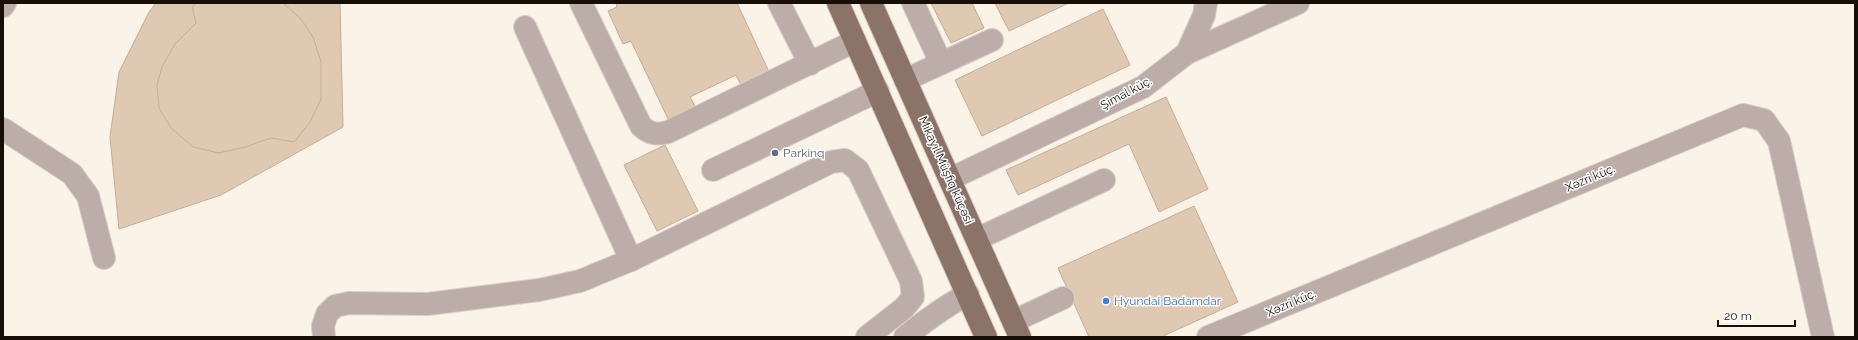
<svg xmlns="http://www.w3.org/2000/svg" width="1858" height="340" font-family="Raleway,sans-serif">
	<rect width="100%" height="100%" fill="#fbf2e8"/>
	<!-- building -->
	<g fill="#e0c9b2" stroke="#c3ae97">
		<polygon points="156,3 340,3 343,127 221,195 119,229 110,137 119,72 149,12"/>
		<polygon points="197,3 283,3 301,19 313,37 321,62 321,99 310,122 294,142 271,138 245,147 219,153 193,147 171,128 159,108 157,85 162,67 175,44 196,23 192,7"/>
		<polygon points="616,3 737,3 770,74 742,87 736,75 690,97 696,108 669,121 631,41 623,44 608,11 617,7"/>
		<polygon points="931,3 972,3 984,28 951,43"/>
		<polygon points="995,3 1069,3 1009,31"/>
		<polygon points="1103,9 1130,65 982,136 955,80"/>
		<polygon points="1166,97 1208,189 1159,212 1129,144 1018,195 1006,170"/>
		<polygon points="665,145 698,211 657,231 624,165"/>
		<polygon points="1194,206 1238,302 1161,337 1089,337 1058,268"/>
	</g>
	<g fill="none" stroke-linecap="round" stroke-linejoin="round">
		<!-- minor casing -->
		<g stroke="#d7cec4" stroke-width="24">
			<g id="minor">
				<path d="M581 3 641 126C650 134 656 135 668 132L855 41"/>
				<polyline points="779,3 810,64"/>
				<polyline points="913,3 941,63"/>
				<polyline points="3,6 5,3"/>
				<polyline points="525,27 631,260"/>
				<polyline points="1187,53 1204,15 1206,3"/>
				<polyline points="905,80 992,40"/>
				<polyline points="3,129 72,174 88,196 104,258"/>
				<polyline points="713,170 878,91"/>
				<polyline points="950,179 1143,87 1187,53 1298,3"/>
				<polyline points="977,239 1104,180"/>
				<polyline points="1014,321 1063,298"/>
				<polyline points="324,337 323,326 327,314 335,306 349,303 428,304 539,290 580,281 631,260 831,162 845,160 858,170 911,281 913,297 904,308 867,337"/>
				<path d="M905 337C925 321 945 306 968 294"/>
				<polyline points="1208,337 1743,115 1764,120 1779,141 1823,337"/>
			</g>
		</g>
		<!-- major casing -->
		<g stroke="#d7cec4" stroke-width="24">
			<g id="major">
				<polyline points="838,3 986,337"/>
				<polyline points="871,3 1020,337"/>
			</g>
		</g>
		<!-- minor -->
		<use href="#minor" stroke="#bcada9" stroke-width="22"/>
		<!-- major -->
		<use href="#major" stroke="#8c736a" stroke-width="22"/>
	</g>
	<!-- markers -->
	<circle fill="#5c6f8a" stroke="#fff" stroke-width="1.5" cx="775" cy="153" r="4"/>
	<circle fill="#3f7fe0" stroke="#fff" stroke-width="1.5" cx="1106" cy="301" r="4"/>
	<g text-anchor="middle" dominant-baseline="central" stroke-width="3" stroke-linejoin="round" paint-order="stroke">
		<!-- street labels -->
		<g font-size="12" fill="#170f07" stroke="#fff">
			<text transform="translate(1126 93) rotate(-28)">Şimal küç.</text>
			<text transform="translate(946 170) rotate(66)">Mikayıl Müşfiq küçəsi</text>
			<text transform="translate(1590 178) rotate(-23)">Xəzri küç.</text>
			<text transform="translate(1291 303) rotate(-23)">Xəzri küç.</text>
		</g>
		<!-- service labels -->
		<g font-size="12" fill="#4e5e75" stroke="#fff" text-anchor="start">
			<text x="783" y="153">Parkinq</text>
		</g>
		<!-- shop labels -->
		<g font-size="12" fill="#366cbe" stroke="#fff" text-anchor="start">
			<text x="1114" y="301">Hyundai Badamdar</text>
		</g>
	</g>
	<!-- border -->
	<rect width="1858" height="340" fill="none" stroke="#170f07" stroke-width="8"/>
	<!-- scale -->
	<path d="M1718 320v6h77v-6" fill="none" stroke="#170f07" stroke-width="2"/>
	<text x="1724" y="320" font-size="12" fill="#170f07" stroke="#ffffff" stroke-width="3" paint-order="stroke">20 m</text>
</svg>
